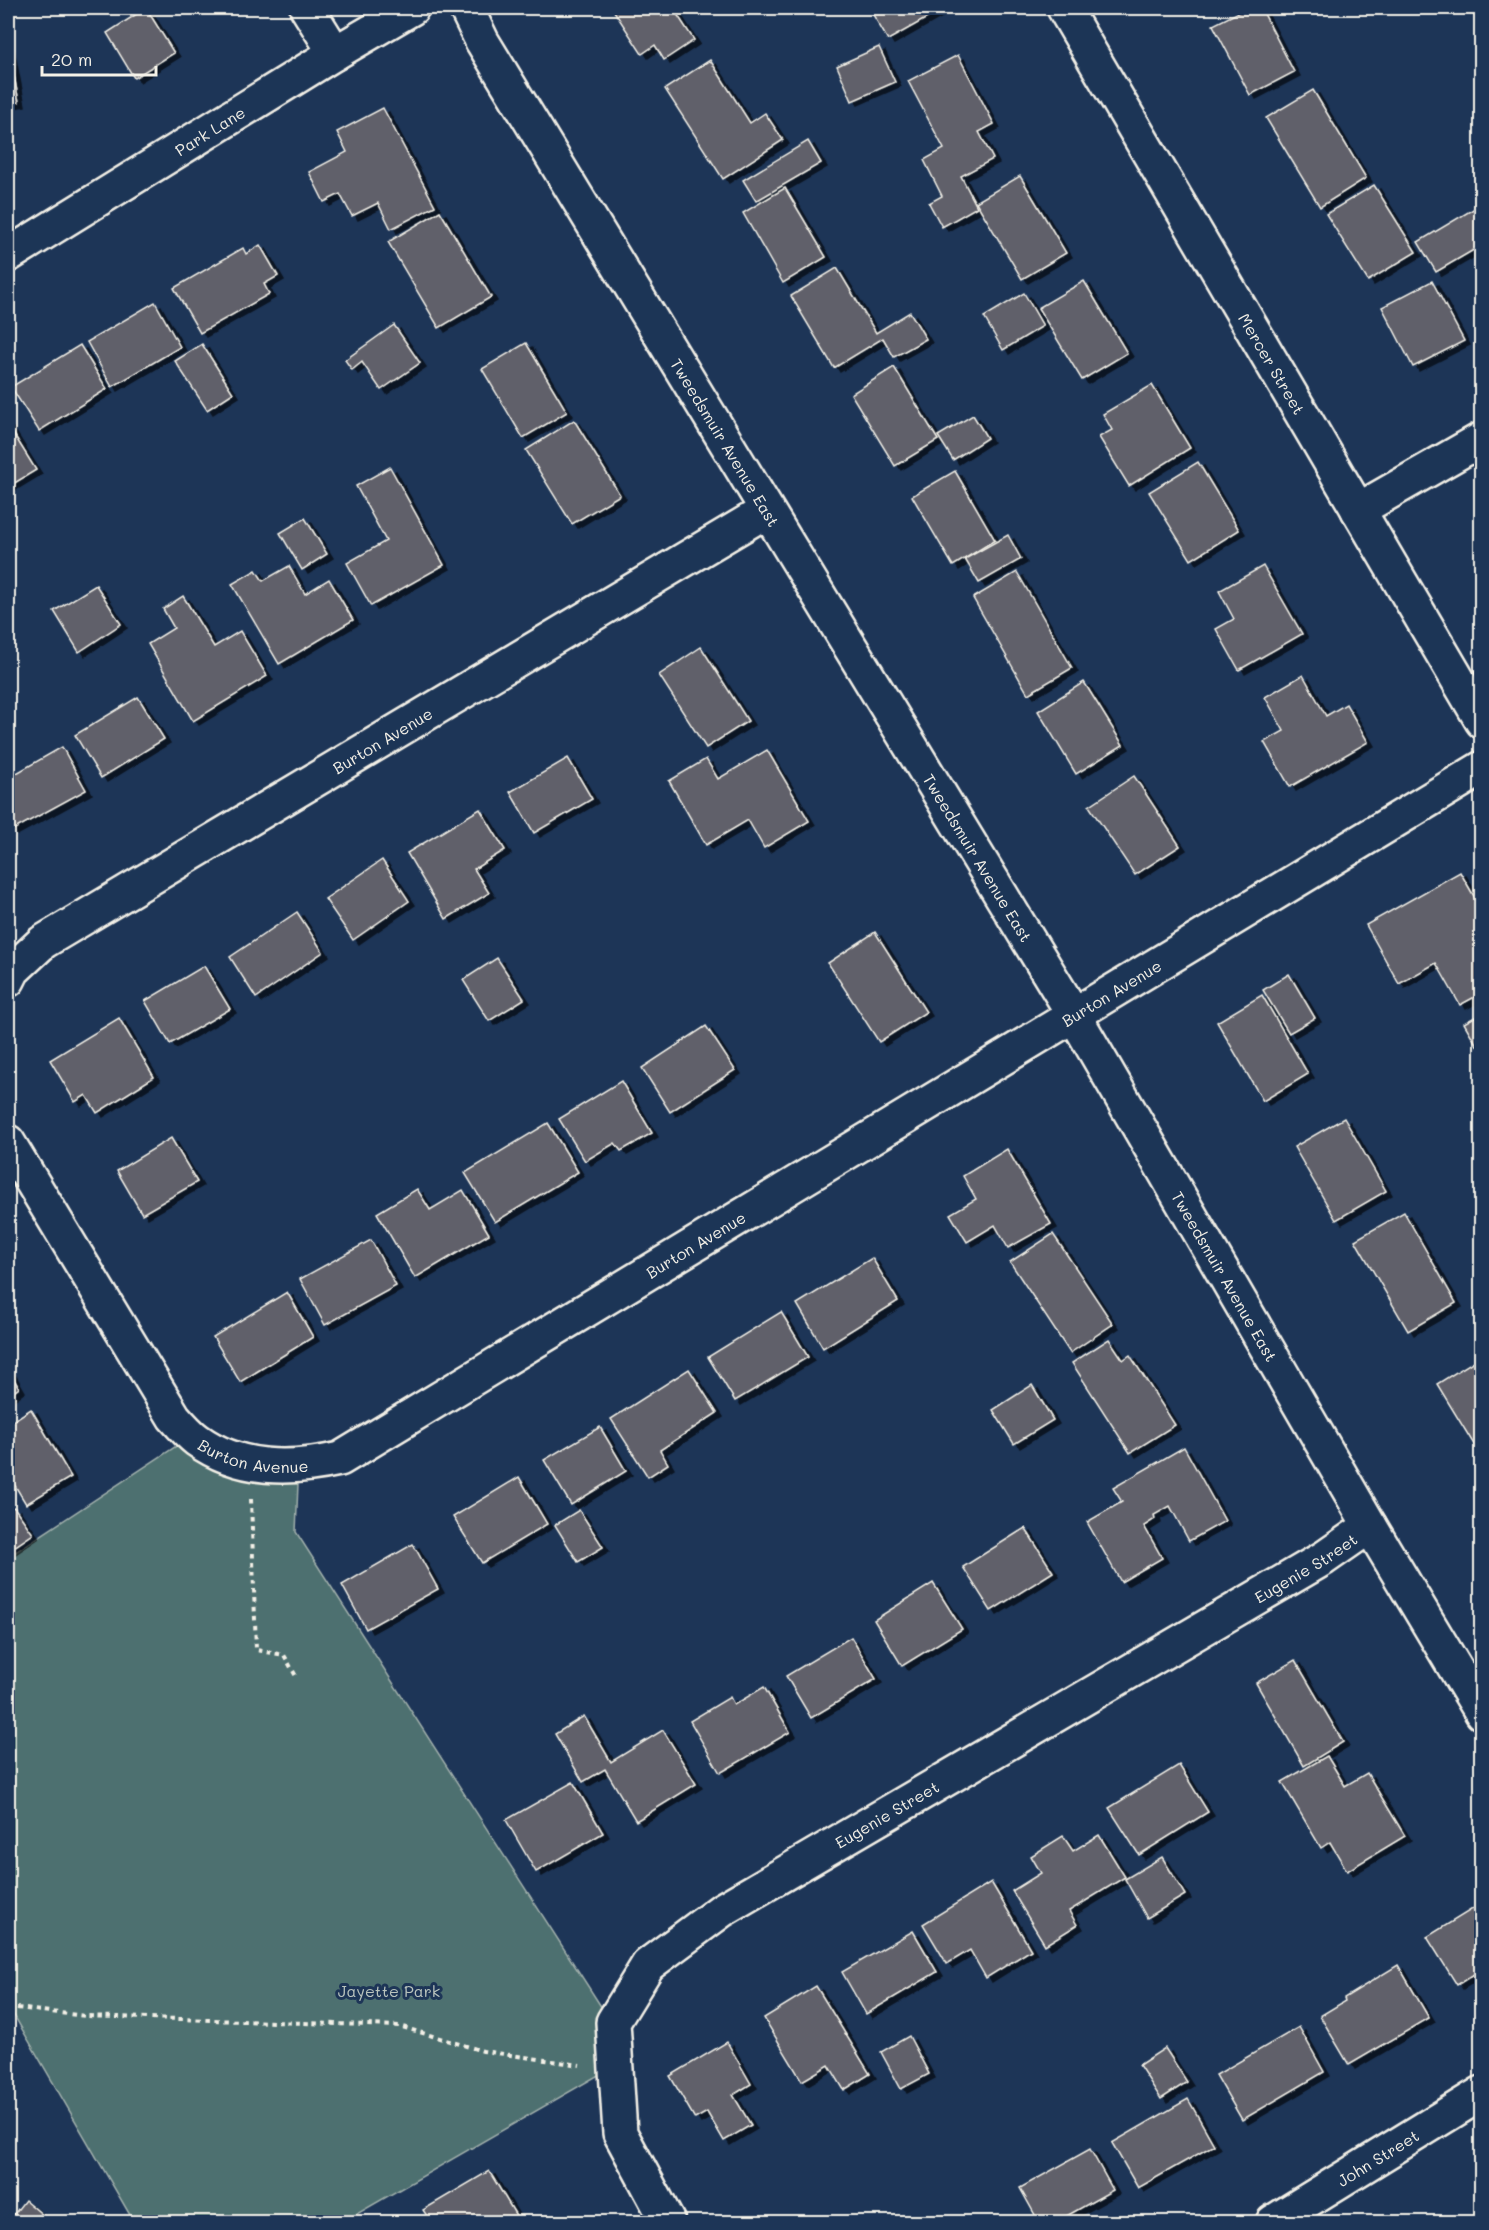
<svg xmlns="http://www.w3.org/2000/svg" width="1489" height="2230" font-family="Mali,sans-serif">
	<defs>
		<filter id="shadow"><feDropShadow dx="6" dy="4" stdDeviation="0" flood-color="#0009"/></filter>
	</defs>
	<rect width="100%" height="100%" fill="#1d3557"/>
	<filter id="ink" filterUnits="userSpaceOnUse"><feTurbulence type="fractalNoise" baseFrequency=".0167" numOctaves="2"/><feDisplacementMap in="SourceGraphic" scale="12" xChannelSelector="R" yChannelSelector="G"/><feConvolveMatrix kernelMatrix="1 2 1 2 8 2 1 2 1" color-interpolation-filters="sRGB"/></filter>
	<g filter="url(#ink)">
		<!-- green -->
		<polygon fill="#4e7070" stroke="#a1b0ac" stroke-width="1.5" points="196,1433 299,1460 296,1532 611,2022 609,2069 343,2222 134,2222 8,2005 8,1557"/>
		<!-- building -->
		<g fill="#60606a" stroke="#f4f1e8" stroke-width="1.5" filter="url(#shadow)">
			<polygon points="146,8 174,53 134,78 107,33"/>
			<polygon points="612,8 673,8 694,40 664,60 655,45 642,54"/>
			<polygon points="869,8 933,8 936,13 888,40"/>
			<polygon points="1247,8 1261,8 1294,72 1250,95 1213,25"/>
			<polygon points="8,45 19,102 8,104"/>
			<polygon points="879,47 895,82 852,101 837,66"/>
			<polygon points="958,55 994,124 979,132 993,159 961,176 977,207 942,227 929,203 942,196 924,160 944,149 908,81"/>
			<polygon points="710,60 750,123 765,113 783,140 723,179 665,89"/>
			<polygon points="1313,90 1366,178 1320,207 1266,118"/>
			<polygon points="383,108 435,206 391,229 378,203 352,216 340,194 324,202 309,172 347,152 337,132"/>
			<polygon points="808,141 821,163 756,201 743,180"/>
			<polygon points="1020,176 1066,253 1022,279 976,202"/>
			<polygon points="1374,185 1416,252 1368,281 1326,214"/>
			<polygon points="785,188 826,257 783,283 743,213"/>
			<polygon points="1475,208 1482,219 1482,245 1436,272 1418,242"/>
			<polygon points="440,211 491,297 439,328 388,242"/>
			<polygon points="260,245 278,276 264,284 269,294 200,333 174,288 243,248 246,254"/>
			<polygon points="837,268 876,333 910,312 926,339 894,357 883,338 834,368 791,296"/>
			<polygon points="1084,281 1127,353 1082,380 1038,308"/>
			<polygon points="1432,281 1464,341 1413,367 1382,307"/>
			<polygon points="1024,293 1043,326 1003,350 984,317"/>
			<polygon points="155,302 180,347 112,387 87,342"/>
			<polygon points="394,325 420,363 381,390 362,362 352,370 345,360"/>
			<polygon points="526,343 567,412 523,438 482,369"/>
			<polygon points="202,344 233,393 207,410 175,361"/>
			<polygon points="80,345 107,389 39,431 11,387"/>
			<polygon points="894,367 938,440 895,466 851,394"/>
			<polygon points="1152,385 1190,448 1129,486 1099,437 1112,430 1103,414"/>
			<polygon points="973,415 987,438 953,460 938,436"/>
			<polygon points="574,420 620,495 572,524 526,450"/>
			<polygon points="8,425 36,470 8,487"/>
			<polygon points="1198,462 1239,530 1191,560 1149,492"/>
			<polygon points="390,467 444,565 371,606 347,563 386,541 356,486"/>
			<polygon points="955,471 995,540 953,566 912,496"/>
			<polygon points="305,518 327,554 302,570 280,533"/>
			<polygon points="1008,535 1021,559 979,583 965,559"/>
			<polygon points="289,566 305,594 329,579 353,620 279,664 232,584 256,570 263,581"/>
			<polygon points="1263,566 1302,634 1239,670 1216,629 1234,619 1219,591"/>
			<polygon points="1017,572 1072,668 1028,694 973,598"/>
			<polygon points="96,585 121,624 79,652 54,611"/>
			<polygon points="183,596 214,647 240,631 267,676 193,721 148,644 174,628 163,609"/>
			<polygon points="701,647 748,721 706,748 659,675"/>
			<polygon points="1303,675 1326,716 1346,704 1368,742 1290,787 1264,742 1284,731 1265,697"/>
			<polygon points="1084,682 1123,745 1076,774 1038,711"/>
			<polygon points="138,697 164,739 101,778 75,735"/>
			<polygon points="62,747 86,790 11,831 8,824 8,778"/>
			<polygon points="767,750 809,821 764,848 748,820 706,845 669,781 706,759 718,779"/>
			<polygon points="568,758 592,799 534,833 510,792"/>
			<polygon points="1134,776 1180,846 1135,875 1089,806"/>
			<polygon points="480,809 505,850 474,869 489,893 446,919 407,853"/>
			<polygon points="382,860 409,901 353,940 325,899"/>
			<polygon points="1460,872 1482,910 1482,993 1460,1005 1436,963 1399,984 1366,925"/>
			<polygon points="297,912 323,952 256,998 230,957"/>
			<polygon points="875,932 926,1012 879,1042 828,963"/>
			<polygon points="497,958 524,999 489,1021 463,980"/>
			<polygon points="204,966 230,1009 170,1044 145,1001"/>
			<polygon points="1289,974 1315,1018 1289,1033 1263,990"/>
			<polygon points="1262,995 1308,1074 1263,1101 1217,1022"/>
			<polygon points="1482,1013 1482,1054 1464,1023"/>
			<polygon points="119,1018 154,1077 97,1113 86,1095 75,1102 50,1060"/>
			<polygon points="706,1026 735,1070 670,1112 642,1068"/>
			<polygon points="621,1081 652,1133 621,1151 615,1143 585,1161 559,1119"/>
			<polygon points="1344,1118 1386,1191 1336,1220 1294,1147"/>
			<polygon points="548,1123 578,1172 495,1222 465,1173"/>
			<polygon points="171,1138 197,1182 142,1214 117,1171"/>
			<polygon points="1007,1149 1051,1224 1008,1248 995,1225 967,1242 950,1214 976,1199 963,1176"/>
			<polygon points="417,1189 430,1210 463,1190 489,1234 415,1278 377,1213"/>
			<polygon points="1404,1212 1456,1303 1408,1331 1355,1240"/>
			<polygon points="1053,1234 1113,1324 1070,1353 1010,1262"/>
			<polygon points="371,1240 396,1286 325,1325 300,1279"/>
			<polygon points="872,1258 898,1301 823,1348 797,1304"/>
			<polygon points="287,1292 313,1337 240,1382 213,1337"/>
			<polygon points="781,1312 808,1357 735,1401 708,1357"/>
			<polygon points="1109,1339 1123,1360 1130,1355 1175,1425 1130,1453 1072,1363"/>
			<polygon points="1482,1356 1482,1456 1481,1456 1437,1384"/>
			<polygon points="8,1369 19,1388 8,1396"/>
			<polygon points="689,1369 717,1413 660,1450 668,1464 648,1477 611,1419"/>
			<polygon points="1032,1385 1053,1420 1014,1444 993,1410"/>
			<polygon points="31,1409 71,1477 26,1504 8,1474 8,1424"/>
			<polygon points="600,1427 626,1471 571,1505 544,1460"/>
			<polygon points="1184,1447 1225,1521 1189,1541 1170,1506 1154,1515 1155,1519 1144,1526 1162,1558 1121,1582 1087,1522 1122,1502 1113,1488"/>
			<polygon points="519,1477 547,1524 482,1563 453,1517"/>
			<polygon points="14,1507 33,1534 8,1551 8,1511"/>
			<polygon points="579,1510 603,1547 578,1562 555,1525"/>
			<polygon points="1025,1528 1053,1572 991,1611 963,1567"/>
			<polygon points="413,1544 438,1589 366,1629 342,1585"/>
			<polygon points="933,1583 962,1629 902,1666 874,1620"/>
			<polygon points="851,1637 876,1679 811,1718 786,1676"/>
			<polygon points="1295,1660 1343,1742 1304,1766 1256,1683"/>
			<polygon points="764,1687 790,1732 720,1773 690,1721 730,1697 734,1705"/>
			<polygon points="584,1716 611,1762 663,1730 696,1784 636,1821 605,1769 583,1782 555,1734"/>
			<polygon points="1327,1756 1345,1786 1367,1773 1405,1836 1347,1871 1330,1842 1321,1848 1282,1782"/>
			<polygon points="1179,1765 1208,1812 1139,1855 1109,1808"/>
			<polygon points="573,1782 603,1833 536,1872 506,1820"/>
			<polygon points="1099,1835 1125,1877 1069,1911 1077,1925 1045,1945 1012,1891 1041,1873 1031,1856 1063,1836 1073,1851"/>
			<polygon points="1162,1857 1185,1895 1147,1918 1125,1879"/>
			<polygon points="991,1882 1031,1950 986,1978 970,1950 947,1964 923,1924"/>
			<polygon points="1482,1903 1482,1969 1457,1985 1427,1937"/>
			<polygon points="913,1931 937,1972 866,2014 842,1972"/>
			<polygon points="1398,1965 1429,2018 1349,2065 1320,2016 1345,2001 1344,1998"/>
			<polygon points="816,1986 870,2074 844,2090 829,2065 802,2081 764,2018"/>
			<polygon points="1299,2027 1324,2072 1242,2120 1216,2075"/>
			<polygon points="909,2036 929,2074 901,2089 881,2052"/>
			<polygon points="727,2042 751,2084 733,2095 751,2125 724,2141 707,2112 695,2119 670,2076"/>
			<polygon points="1165,2048 1187,2082 1161,2099 1139,2065"/>
			<polygon points="1188,2099 1214,2145 1138,2188 1112,2143"/>
			<polygon points="1090,2149 1113,2190 1056,2222 1039,2222 1020,2188"/>
			<polygon points="489,2171 520,2222 431,2222 423,2210"/>
			<polygon points="25,2200 51,2222 8,2222"/>
		</g>
		<g fill="none" stroke-linecap="round" stroke-linejoin="round">
			<!-- street casing -->
			<g stroke="#f4f1e8" stroke-width="38">
				<g id="street">
					<polyline points="307,8 335,53"/>
					<path id="s1" d="M1064 8 1482 721"/>
					<polyline points="1358,510 1482,439"/>
					<path id="s2" d="M8 980 13 970 43 942 766 511"/>
					<path id="s3" d="M8 1142 174 1417C181 1425 189 1434 197 1440 240 1471 291 1470 340 1459L1482 768"/>
					<path id="s4" d="M668 2222 620 2133 613 2022 648 1965 722 1910 1324 1558 1370 1526"/>
					<path id="s5" d="M1273 2222 1482 2093"/>
				</g>
			</g>
			<!-- secondary casing -->
			<g stroke="#f4f1e8" stroke-width="38">
				<g id="secondary">
					<path id="s6" d="M466 8 482 41 1074 1015 1370 1526 1482 1713"/>
					<path id="s7" d="M8 255 335 53 412 8"/>
				</g>
			</g>
			<!-- path -->
			<g stroke="#f4f1e8" stroke-width="4" stroke-dasharray="4.5 4.5" stroke-linecap="butt">
				<polyline points="251,1499 256,1650 284,1655 297,1678"/>
				<polyline points="8,2007 85,2016 399,2026 483,2051 580,2065"/>
			</g>
			<!-- street -->
			<use href="#street" stroke="#1d3557" stroke-width="33"/>
			<!-- secondary -->
			<use href="#secondary" stroke="#1d3557" stroke-width="33"/>
		</g>
	</g>
	<g text-anchor="middle" dominant-baseline="central" stroke-width="6" stroke-linejoin="round" paint-order="stroke">
		<!-- street labels -->
		<g font-size="16" fill="#f4f1e8" stroke="#1d3557">
			<text stroke="none"><textPath href="#s7" startOffset="237">Park Lane</textPath></text>
			<text stroke="none"><textPath href="#s1" startOffset="412">Mercer Street</textPath></text>
			<text stroke="none"><textPath href="#s6" startOffset="506">Tweedsmuir Avenue East</textPath></text>
			<text stroke="none"><textPath href="#s2" startOffset="447">Burton Avenue</textPath></text>
			<text stroke="none"><textPath href="#s6" startOffset="992">Tweedsmuir Avenue East</textPath></text>
			<text stroke="none"><textPath href="#s3" startOffset="1404">Burton Avenue</textPath></text>
			<text stroke="none"><textPath href="#s3" startOffset="918">Burton Avenue</textPath></text>
			<text stroke="none"><textPath href="#s6" startOffset="1478">Tweedsmuir Avenue East</textPath></text>
			<text stroke="none"><textPath href="#s3" startOffset="414">Burton Avenue</textPath></text>
			<text stroke="none"><textPath href="#s4" startOffset="1048">Eugenie Street</textPath></text>
			<text stroke="none"><textPath href="#s4" startOffset="562">Eugenie Street</textPath></text>
			<text stroke="none"><textPath href="#s5" startOffset="123">John Street</textPath></text>
		</g>
		<!-- park labels -->
		<g font-size="16" fill="#bac4be" stroke="#1d3557">
			<text x="389" y="1990">Jayette Park</text>
		</g>
	</g>
	<!-- margin -->
	<rect width="1489" height="2230" fill="none" stroke="#1d3557" stroke-width="30"/>
	<rect x="15" y="15" width="1459" height="2200" fill="none" stroke="#f4f1e8" stroke-width="2" filter="url(#ink)"/>
	<!-- scale -->
	<path d="M42 66v9h114v-9" fill="none" stroke="#f4f1e8" stroke-width="3"/>
	<text x="51" y="66" font-size="18" fill="#f4f1e8" stroke="#1d3557" stroke-width="4.5" paint-order="stroke">20 m</text>
</svg>
